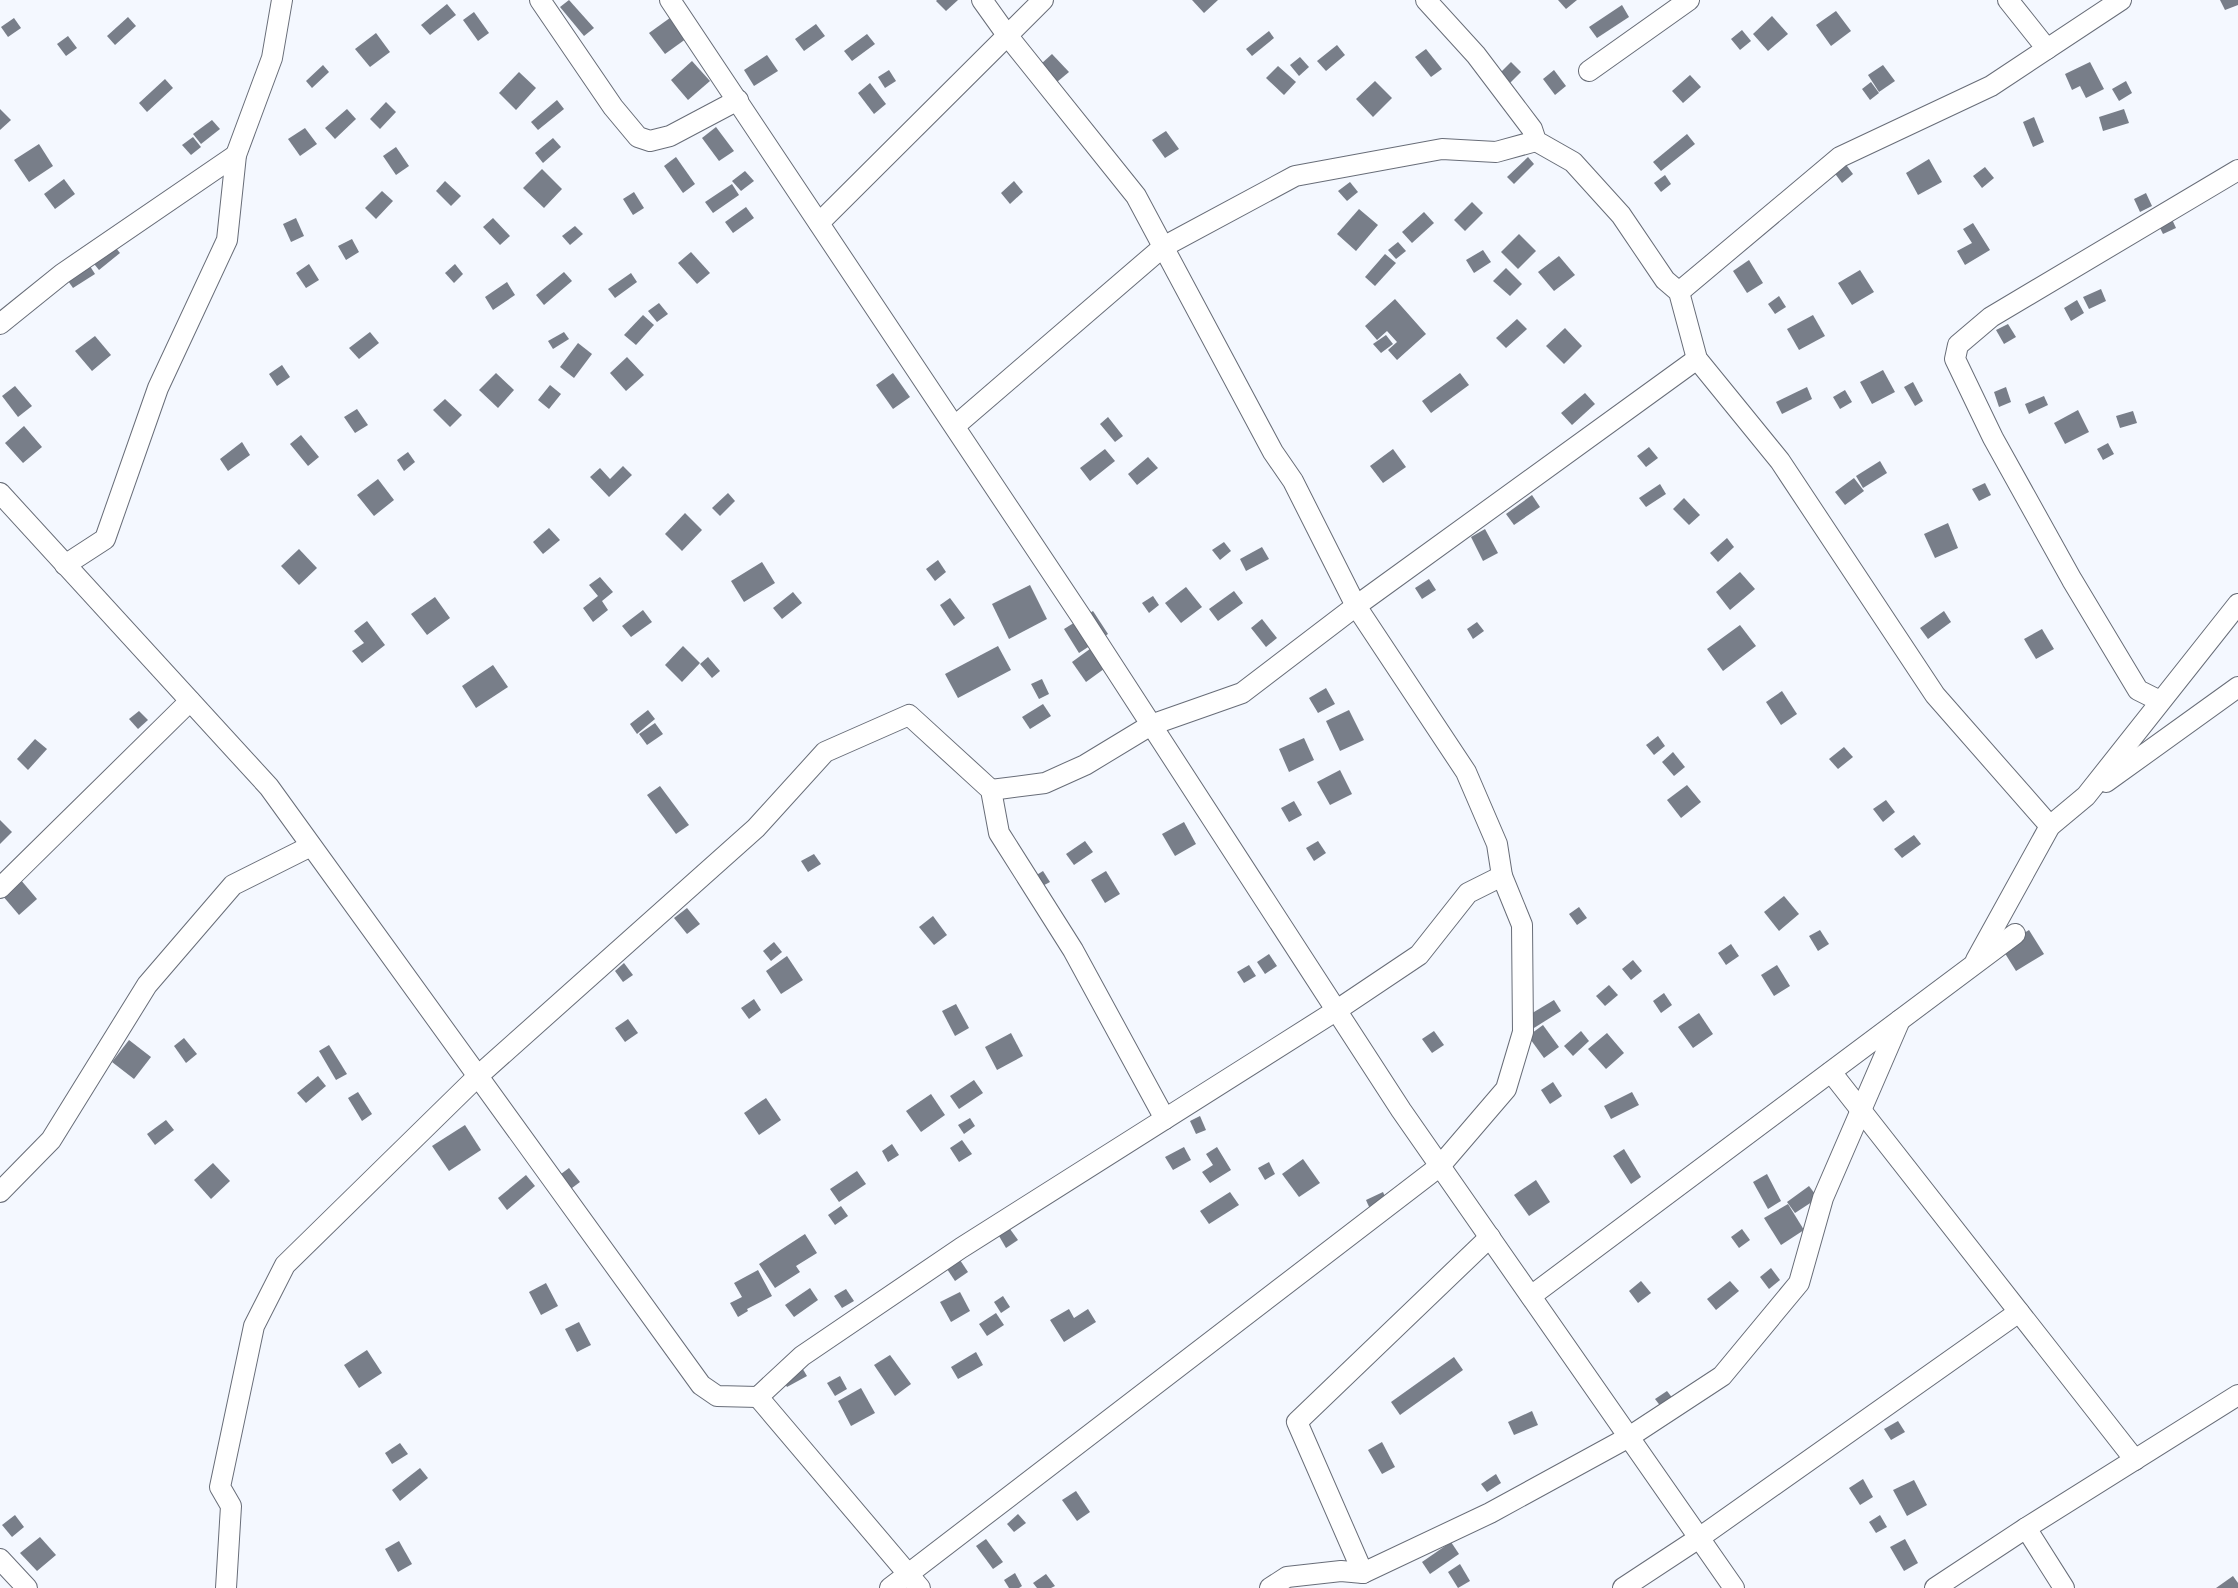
<svg xmlns="http://www.w3.org/2000/svg" width="2238" height="1588" font-family="'Space Grotesk',sans-serif">
	<rect width="100%" height="100%" fill="#f4f8ff"/>
	<!-- building -->
	<g fill="#787e89">
		<polygon points="569,0 594,28 584,36 560,7"/>
		<polygon points="937,0 958,0 946,11 936,1"/>
		<polygon points="1192,0 1218,0 1204,13"/>
		<polygon points="1558,0 1577,0 1566,9"/>
		<polygon points="2220,0 2238,0 2238,5 2225,10"/>
		<polygon points="447,4 456,15 430,35 421,25"/>
		<polygon points="1622,5 1629,17 1597,38 1589,27"/>
		<polygon points="1836,11 1851,31 1831,46 1816,25"/>
		<polygon points="474,12 489,33 478,41 463,20"/>
		<polygon points="674,15 693,17 701,28 665,54 649,33"/>
		<polygon points="1772,16 1788,34 1768,51 1753,34"/>
		<polygon points="128,17 136,26 115,45 107,36"/>
		<polygon points="14,18 21,28 8,37 1,27"/>
		<polygon points="816,24 825,36 804,51 795,39"/>
		<polygon points="1742,30 1751,41 1740,50 1731,39"/>
		<polygon points="1269,31 1274,38 1252,56 1246,49"/>
		<polygon points="376,33 390,52 370,67 355,49"/>
		<polygon points="867,34 875,44 852,61 844,51"/>
		<polygon points="68,36 77,48 66,56 57,44"/>
		<polygon points="1337,45 1345,55 1326,71 1317,61"/>
		<polygon points="1426,49 1442,69 1431,77 1415,57"/>
		<polygon points="1052,54 1069,72 1057,82 1041,64"/>
		<polygon points="767,55 778,71 754,86 744,70"/>
		<polygon points="1300,57 1309,67 1299,76 1290,65"/>
		<polygon points="692,61 710,81 688,100 671,80"/>
		<polygon points="1511,62 1521,72 1500,93 1490,83"/>
		<polygon points="2090,62 2104,89 2086,98 2080,86 2072,90 2065,74"/>
		<polygon points="323,65 329,72 312,88 306,81"/>
		<polygon points="1883,65 1895,81 1879,92 1868,75"/>
		<polygon points="1278,66 1296,82 1284,95 1266,78"/>
		<polygon points="889,70 896,81 885,88 878,77"/>
		<polygon points="1554,70 1566,86 1555,95 1543,79"/>
		<polygon points="519,72 536,88 516,110 499,93"/>
		<polygon points="1690,75 1701,87 1683,103 1672,91"/>
		<polygon points="165,79 173,88 147,112 139,103"/>
		<polygon points="1375,81 1392,98 1373,117 1356,99"/>
		<polygon points="2126,81 2132,93 2119,101 2112,89"/>
		<polygon points="1871,82 1879,93 1870,100 1862,89"/>
		<polygon points="870,83 886,104 874,114 858,93"/>
		<polygon points="557,100 564,109 538,130 531,122"/>
		<polygon points="386,102 396,112 380,129 370,119"/>
		<polygon points="0,109 11,120 0,130"/>
		<polygon points="347,109 356,119 335,139 325,128"/>
		<polygon points="2124,109 2129,123 2103,131 2099,117"/>
		<polygon points="2034,117 2044,142 2033,147 2023,122"/>
		<polygon points="212,120 220,129 201,144 193,134"/>
		<polygon points="716,127 734,151 719,161 702,138"/>
		<polygon points="305,128 317,144 300,156 288,139"/>
		<polygon points="1166,131 1179,149 1165,158 1152,140"/>
		<polygon points="1687,134 1695,144 1661,171 1653,162"/>
		<polygon points="193,137 201,147 191,155 182,145"/>
		<polygon points="553,138 561,147 543,163 535,153"/>
		<polygon points="39,144 53,166 29,182 14,160"/>
		<polygon points="396,147 409,166 396,175 383,156"/>
		<polygon points="676,157 695,184 683,193 664,166"/>
		<polygon points="1528,157 1534,164 1514,184 1507,177"/>
		<polygon points="1929,159 1942,182 1918,195 1906,173"/>
		<polygon points="1844,162 1853,174 1842,183 1833,171"/>
		<polygon points="1985,167 1994,178 1982,188 1973,176"/>
		<polygon points="542,169 562,189 544,208 523,188"/>
		<polygon points="745,171 754,181 741,191 732,181"/>
		<polygon points="1665,175 1671,184 1661,192 1654,183"/>
		<polygon points="64,179 75,194 55,209 44,194"/>
		<polygon points="445,181 461,196 451,206 436,191"/>
		<polygon points="1014,181 1023,192 1010,204 1001,193"/>
		<polygon points="1350,182 1358,192 1347,201 1338,191"/>
		<polygon points="732,184 739,195 713,213 705,202"/>
		<polygon points="382,191 393,201 376,219 365,208"/>
		<polygon points="634,192 644,208 633,215 623,199"/>
		<polygon points="2146,193 2152,206 2140,212 2134,199"/>
		<polygon points="1472,202 1483,213 1465,231 1454,220"/>
		<polygon points="746,207 754,218 733,233 725,222"/>
		<polygon points="1359,209 1378,225 1356,251 1337,234"/>
		<polygon points="1424,212 1434,223 1412,243 1402,232"/>
		<polygon points="2170,215 2176,228 2163,234 2157,222"/>
		<polygon points="296,218 304,236 291,242 283,224"/>
		<polygon points="493,218 510,236 500,245 483,227"/>
		<polygon points="1973,223 1990,250 1965,265 1957,251 1972,243 1963,229"/>
		<polygon points="575,226 583,234 570,245 562,236"/>
		<polygon points="1519,234 1536,251 1518,269 1501,252"/>
		<polygon points="352,239 359,252 346,260 338,246"/>
		<polygon points="111,242 120,253 99,270 90,259"/>
		<polygon points="1398,242 1406,251 1396,259 1388,250"/>
		<polygon points="1483,250 1491,262 1474,273 1466,260"/>
		<polygon points="691,252 710,273 697,284 678,263"/>
		<polygon points="1385,254 1396,263 1375,286 1365,277"/>
		<polygon points="1559,256 1575,275 1554,291 1538,272"/>
		<polygon points="1749,260 1763,283 1747,293 1733,271"/>
		<polygon points="88,263 95,274 73,288 66,278"/>
		<polygon points="309,264 319,280 306,288 296,273"/>
		<polygon points="455,264 463,274 454,283 445,273"/>
		<polygon points="1506,268 1522,284 1510,296 1493,281"/>
		<polygon points="1860,270 1874,292 1852,305 1838,283"/>
		<polygon points="564,272 572,281 544,305 536,295"/>
		<polygon points="631,273 637,282 615,298 608,289"/>
		<polygon points="507,282 515,295 493,310 485,297"/>
		<polygon points="2101,289 2106,301 2089,309 2083,297"/>
		<polygon points="1779,296 1786,307 1775,314 1768,304"/>
		<polygon points="1395,299 1426,334 1397,360 1388,350 1397,342 1387,331 1377,340 1365,326"/>
		<polygon points="2077,300 2084,313 2071,321 2064,308"/>
		<polygon points="659,303 668,314 657,322 648,311"/>
		<polygon points="643,315 654,325 636,345 624,335"/>
		<polygon points="1813,315 1825,336 1799,350 1787,329"/>
		<polygon points="1517,319 1527,329 1506,348 1496,338"/>
		<polygon points="2008,324 2016,337 2004,344 1996,330"/>
		<polygon points="1565,328 1582,346 1564,364 1546,346"/>
		<polygon points="370,332 379,343 359,359 349,348"/>
		<polygon points="564,332 569,339 553,349 548,341"/>
		<polygon points="1386,335 1393,344 1381,353 1373,344"/>
		<polygon points="95,336 111,355 92,371 75,351"/>
		<polygon points="578,343 592,354 574,378 560,367"/>
		<polygon points="627,357 644,375 626,391 610,373"/>
		<polygon points="282,365 290,377 277,386 269,374"/>
		<polygon points="1883,370 1895,392 1872,404 1860,382"/>
		<polygon points="496,373 514,390 498,408 479,390"/>
		<polygon points="893,373 910,397 893,409 876,385"/>
		<polygon points="1460,373 1469,385 1431,413 1422,401"/>
		<polygon points="1913,382 1923,401 1915,406 1904,387"/>
		<polygon points="550,385 561,394 549,409 538,400"/>
		<polygon points="15,386 32,406 18,417 2,396"/>
		<polygon points="1807,387 1812,399 1782,414 1776,402"/>
		<polygon points="2006,387 2011,402 1999,407 1994,392"/>
		<polygon points="1845,390 1852,402 1840,409 1833,397"/>
		<polygon points="1585,393 1595,404 1572,425 1561,413"/>
		<polygon points="2044,396 2048,405 2029,414 2025,404"/>
		<polygon points="445,399 462,415 450,427 433,410"/>
		<polygon points="357,409 368,425 355,433 344,417"/>
		<polygon points="2078,410 2089,432 2065,444 2054,423"/>
		<polygon points="2133,411 2137,423 2120,428 2116,416"/>
		<polygon points="1108,417 1123,436 1115,442 1100,424"/>
		<polygon points="24,426 42,447 23,463 5,443"/>
		<polygon points="301,435 319,457 308,466 290,444"/>
		<polygon points="242,442 250,455 228,471 220,459"/>
		<polygon points="2108,443 2114,454 2103,460 2097,449"/>
		<polygon points="1649,447 1658,458 1646,467 1637,456"/>
		<polygon points="1105,449 1115,461 1090,481 1080,468"/>
		<polygon points="1393,449 1406,467 1383,483 1370,466"/>
		<polygon points="408,452 415,462 404,471 397,460"/>
		<polygon points="1148,457 1158,468 1137,485 1128,474"/>
		<polygon points="1880,461 1887,473 1863,488 1856,476"/>
		<polygon points="623,466 632,475 609,497 590,477 600,468 610,479"/>
		<polygon points="1854,478 1864,491 1845,505 1835,492"/>
		<polygon points="378,479 394,500 374,516 357,495"/>
		<polygon points="1985,483 1991,495 1979,501 1972,489"/>
		<polygon points="1660,484 1666,494 1646,507 1639,498"/>
		<polygon points="728,493 735,501 720,516 712,508"/>
		<polygon points="1532,495 1540,507 1514,525 1506,514"/>
		<polygon points="1684,498 1700,515 1689,525 1673,509"/>
		<polygon points="685,513 702,530 682,551 665,534"/>
		<polygon points="1948,523 1958,548 1935,558 1924,534"/>
		<polygon points="549,528 560,540 543,554 533,542"/>
		<polygon points="1485,529 1498,553 1483,561 1471,537"/>
		<polygon points="1727,538 1734,547 1718,562 1710,553"/>
		<polygon points="1224,542 1231,551 1220,560 1212,550"/>
		<polygon points="1262,547 1269,559 1246,571 1240,559"/>
		<polygon points="299,549 317,568 299,585 281,566"/>
		<polygon points="938,560 946,572 935,581 926,569"/>
		<polygon points="762,562 775,583 744,602 731,581"/>
		<polygon points="1740,572 1755,589 1730,610 1716,592"/>
		<polygon points="600,577 613,592 602,601 608,610 593,622 583,608 598,596 589,585"/>
		<polygon points="1429,579 1436,590 1422,599 1415,588"/>
		<polygon points="1030,585 1047,619 1009,639 992,604"/>
		<polygon points="1186,587 1202,607 1181,623 1165,603"/>
		<polygon points="1234,591 1243,603 1218,621 1209,609"/>
		<polygon points="793,592 802,603 782,619 773,608"/>
		<polygon points="1153,596 1159,605 1149,613 1142,603"/>
		<polygon points="435,597 450,618 427,635 411,614"/>
		<polygon points="950,598 965,618 954,626 940,605"/>
		<polygon points="643,610 652,622 631,637 622,626"/>
		<polygon points="1093,611 1108,634 1079,653 1064,629"/>
		<polygon points="1944,611 1951,622 1928,639 1920,628"/>
		<polygon points="1262,619 1277,638 1266,647 1251,628"/>
		<polygon points="367,621 385,645 362,663 352,651 364,643 354,631"/>
		<polygon points="1477,622 1484,631 1473,639 1467,629"/>
		<polygon points="1740,625 1756,646 1723,671 1707,649"/>
		<polygon points="2042,629 2054,649 2036,659 2024,639"/>
		<polygon points="683,646 700,663 682,682 665,665"/>
		<polygon points="998,646 1011,670 958,698 945,674"/>
		<polygon points="1094,646 1108,666 1086,682 1072,662"/>
		<polygon points="708,657 720,671 712,678 700,664"/>
		<polygon points="493,665 508,687 476,708 462,686"/>
		<polygon points="1042,679 1049,694 1039,699 1031,684"/>
		<polygon points="1326,688 1335,704 1318,713 1309,698"/>
		<polygon points="1782,691 1797,714 1781,725 1766,702"/>
		<polygon points="1043,704 1051,716 1030,729 1022,717"/>
		<polygon points="648,710 655,719 637,734 630,724"/>
		<polygon points="1349,710 1364,740 1340,751 1326,721"/>
		<polygon points="139,711 148,720 138,729 129,719"/>
		<polygon points="655,723 663,734 647,745 639,734"/>
		<polygon points="1658,736 1665,746 1654,755 1646,745"/>
		<polygon points="1304,738 1314,760 1289,772 1279,749"/>
		<polygon points="35,739 47,749 28,770 17,759"/>
		<polygon points="1844,747 1853,757 1838,769 1829,759"/>
		<polygon points="1673,752 1685,767 1674,776 1662,762"/>
		<polygon points="1340,770 1352,794 1330,805 1317,782"/>
		<polygon points="1687,785 1701,802 1681,818 1667,800"/>
		<polygon points="660,786 689,825 676,834 647,795"/>
		<polygon points="1886,800 1895,812 1883,822 1873,809"/>
		<polygon points="1294,801 1302,815 1289,822 1281,808"/>
		<polygon points="0,820 12,832 0,844"/>
		<polygon points="1184,822 1196,844 1175,856 1162,834"/>
		<polygon points="1914,835 1921,844 1902,858 1894,849"/>
		<polygon points="1085,841 1093,852 1074,865 1066,854"/>
		<polygon points="1318,841 1326,853 1314,861 1306,848"/>
		<polygon points="814,854 821,864 808,872 801,861"/>
		<polygon points="1043,871 1050,882 1033,891 1027,881"/>
		<polygon points="1106,871 1120,894 1105,903 1091,880"/>
		<polygon points="20,879 37,899 19,915 2,895"/>
		<polygon points="1784,896 1799,914 1779,931 1764,912"/>
		<polygon points="1579,907 1587,918 1577,925 1569,914"/>
		<polygon points="687,908 700,924 687,934 674,918"/>
		<polygon points="933,916 947,935 934,945 919,927"/>
		<polygon points="1820,930 1829,944 1818,951 1809,936"/>
		<polygon points="2029,930 2044,954 2016,971 2001,947"/>
		<polygon points="774,942 782,952 771,961 763,951"/>
		<polygon points="1731,944 1739,956 1726,965 1718,953"/>
		<polygon points="1269,954 1277,966 1265,974 1257,962"/>
		<polygon points="787,956 803,980 781,994 766,971"/>
		<polygon points="1633,960 1642,971 1631,980 1622,969"/>
		<polygon points="624,963 633,975 623,982 615,971"/>
		<polygon points="1249,965 1256,976 1244,983 1237,972"/>
		<polygon points="1777,965 1790,986 1774,996 1761,975"/>
		<polygon points="1609,985 1618,995 1605,1006 1596,996"/>
		<polygon points="1664,993 1672,1005 1661,1013 1653,1001"/>
		<polygon points="754,999 761,1010 749,1019 741,1008"/>
		<polygon points="1554,1000 1561,1011 1526,1033 1519,1021"/>
		<polygon points="956,1004 969,1028 955,1036 942,1011"/>
		<polygon points="1699,1013 1713,1034 1693,1048 1678,1027"/>
		<polygon points="628,1019 638,1033 625,1042 615,1028"/>
		<polygon points="1543,1025 1559,1047 1544,1058 1528,1036"/>
		<polygon points="1434,1031 1444,1045 1432,1053 1422,1039"/>
		<polygon points="1581,1031 1589,1041 1573,1056 1564,1046"/>
		<polygon points="1011,1033 1023,1056 997,1070 985,1047"/>
		<polygon points="1607,1033 1624,1053 1606,1069 1588,1049"/>
		<polygon points="184,1038 197,1054 186,1063 174,1046"/>
		<polygon points="129,1040 151,1057 134,1079 112,1062"/>
		<polygon points="329,1045 347,1074 336,1080 319,1051"/>
		<polygon points="318,1076 326,1086 306,1103 297,1093"/>
		<polygon points="974,1080 983,1093 959,1109 950,1096"/>
		<polygon points="1553,1082 1562,1096 1550,1104 1541,1090"/>
		<polygon points="358,1092 372,1114 362,1121 348,1098"/>
		<polygon points="1632,1092 1639,1105 1611,1119 1604,1106"/>
		<polygon points="931,1094 945,1115 921,1132 906,1111"/>
		<polygon points="766,1098 781,1120 759,1135 744,1113"/>
		<polygon points="1200,1116 1206,1130 1196,1134 1190,1121"/>
		<polygon points="970,1118 975,1126 964,1134 958,1125"/>
		<polygon points="166,1120 174,1130 155,1145 147,1134"/>
		<polygon points="465,1125 481,1150 449,1171 432,1146"/>
		<polygon points="962,1140 972,1154 959,1162 950,1148"/>
		<polygon points="892,1144 899,1155 888,1162 882,1151"/>
		<polygon points="1184,1147 1191,1160 1173,1170 1165,1157"/>
		<polygon points="1217,1147 1231,1170 1210,1183 1202,1172 1213,1165 1206,1154"/>
		<polygon points="1624,1149 1641,1177 1631,1184 1613,1156"/>
		<polygon points="1303,1159 1320,1183 1299,1197 1282,1174"/>
		<polygon points="1269,1162 1275,1174 1265,1180 1258,1168"/>
		<polygon points="213,1163 230,1181 211,1199 194,1180"/>
		<polygon points="569,1168 580,1182 568,1191 557,1177"/>
		<polygon points="857,1171 866,1184 839,1202 830,1189"/>
		<polygon points="1767,1174 1781,1201 1768,1209 1753,1182"/>
		<polygon points="526,1175 535,1186 507,1210 498,1198"/>
		<polygon points="1536,1180 1550,1202 1529,1216 1514,1195"/>
		<polygon points="1809,1186 1818,1198 1795,1213 1787,1202"/>
		<polygon points="1230,1192 1239,1205 1209,1224 1200,1211"/>
		<polygon points="1383,1192 1387,1201 1370,1209 1366,1200"/>
		<polygon points="1788,1204 1804,1230 1781,1245 1764,1218"/>
		<polygon points="841,1206 848,1216 835,1225 828,1215"/>
		<polygon points="1010,1229 1018,1240 1006,1248 999,1236"/>
		<polygon points="1742,1229 1750,1240 1739,1248 1731,1237"/>
		<polygon points="805,1234 817,1253 796,1266 800,1272 775,1288 759,1264"/>
		<polygon points="960,1260 968,1272 955,1281 947,1269"/>
		<polygon points="1771,1268 1780,1280 1769,1289 1760,1277"/>
		<polygon points="758,1270 772,1296 747,1309 748,1311 738,1317 730,1303 742,1297 734,1283"/>
		<polygon points="1641,1281 1651,1293 1638,1303 1629,1291"/>
		<polygon points="1730,1281 1739,1291 1716,1310 1707,1299"/>
		<polygon points="546,1283 558,1306 541,1315 529,1292"/>
		<polygon points="810,1288 818,1300 794,1317 785,1305"/>
		<polygon points="846,1289 854,1301 842,1308 834,1296"/>
		<polygon points="960,1292 970,1311 951,1322 940,1302"/>
		<polygon points="1003,1296 1010,1307 1001,1313 994,1302"/>
		<polygon points="1069,1309 1074,1318 1088,1309 1096,1322 1064,1342 1050,1320"/>
		<polygon points="996,1313 1004,1325 987,1336 979,1324"/>
		<polygon points="579,1322 591,1345 577,1352 565,1329"/>
		<polygon points="367,1350 382,1373 359,1388 344,1365"/>
		<polygon points="976,1352 983,1365 958,1379 951,1367"/>
		<polygon points="890,1355 911,1384 895,1396 874,1365"/>
		<polygon points="1454,1357 1463,1370 1400,1415 1391,1402"/>
		<polygon points="801,1366 807,1376 787,1387 781,1377"/>
		<polygon points="840,1376 847,1389 835,1396 827,1383"/>
		<polygon points="861,1388 875,1413 851,1426 838,1401"/>
		<polygon points="1667,1391 1684,1413 1672,1421 1655,1399"/>
		<polygon points="1532,1411 1538,1425 1514,1435 1508,1422"/>
		<polygon points="1898,1421 1905,1432 1891,1440 1884,1429"/>
		<polygon points="1382,1442 1395,1467 1382,1474 1368,1450"/>
		<polygon points="400,1443 408,1454 392,1464 385,1453"/>
		<polygon points="420,1468 428,1478 400,1501 392,1490"/>
		<polygon points="1496,1474 1501,1483 1487,1492 1481,1484"/>
		<polygon points="1863,1479 1873,1497 1860,1505 1849,1488"/>
		<polygon points="1914,1480 1927,1505 1907,1516 1893,1490"/>
		<polygon points="1076,1491 1090,1512 1077,1521 1062,1500"/>
		<polygon points="1018,1514 1026,1523 1014,1532 1007,1524"/>
		<polygon points="15,1515 24,1527 12,1537 2,1525"/>
		<polygon points="1880,1515 1887,1527 1876,1533 1869,1522"/>
		<polygon points="40,1537 56,1555 37,1571 20,1553"/>
		<polygon points="986,1539 1003,1562 993,1569 976,1546"/>
		<polygon points="1905,1539 1918,1563 1904,1571 1890,1547"/>
		<polygon points="399,1541 412,1564 398,1572 385,1549"/>
		<polygon points="1451,1542 1459,1554 1430,1574 1422,1562"/>
		<polygon points="1460,1564 1470,1581 1458,1588 1448,1572"/>
		<polygon points="1015,1573 1022,1586 1019,1588 1009,1588 1004,1580"/>
		<polygon points="1046,1574 1055,1586 1051,1588 1037,1588 1033,1583"/>
		<polygon points="2233,1576 2238,1583 2238,1588 2216,1588"/>
	</g>
	<g fill="none" stroke-linecap="round" stroke-linejoin="round">
		<!-- minor casing -->
		<g stroke="#686d78" stroke-width="22">
			<g id="minor">
				<polyline points="540,0 613,107 638,137 650,141 670,136 738,100"/>
				<polyline points="670,0 1082,618 1401,1110 1734,1588"/>
				<polyline points="1426,0 1476,55 1532,129 1536,141 1573,162 1621,215 1665,280 1679,292 1697,359 1780,461 1935,695 2050,826"/>
				<polyline points="2008,0 2047,49"/>
				<polyline points="1589,71 1689,0"/>
				<polyline points="819,223 1043,0"/>
				<polyline points="1679,292 1840,157 1991,86 2121,0"/>
				<polyline points="0,324 62,274 236,155"/>
				<polyline points="955,426 1163,247 1295,176 1442,149 1496,152 1536,141"/>
				<polyline points="0,493 269,787 701,1385 717,1396 758,1397 802,1356 961,1248 1337,1010 1419,955 1468,893 1502,876"/>
				<polyline points="65,565 105,539 158,388 227,240 236,155 272,58 282,0"/>
				<polyline points="2160,701 2138,690 2072,580 1993,438 1955,359 1958,345 1991,317 2238,170"/>
				<polyline points="2106,782 2238,687"/>
				<polyline points="991,790 1045,783 1085,765 1151,725 1242,693 1356,606 1697,359"/>
				<polyline points="0,888 190,701"/>
				<polyline points="1976,960 2050,826 2086,796 2238,604"/>
				<polyline points="1831,1072 2135,1460"/>
				<polyline points="0,1192 51,1140 147,985 233,885 311,846"/>
				<polyline points="1490,1237 1297,1422 1363,1573 1490,1513 1629,1437 1722,1376 1799,1283 1823,1198 1900,1020"/>
				<polyline points="1531,1296 2015,934"/>
				<polyline points="758,1397 920,1588"/>
				<polyline points="2026,1528 2064,1588"/>
				<polyline points="0,1559 27,1588"/>
				<polyline points="226,1588 231,1506 220,1487 254,1326 285,1265 478,1076 756,828 825,752 909,715 991,790 999,833 1073,950 1165,1119"/>
				<polyline points="890,1588 1440,1166 1506,1089 1523,1032 1522,925 1502,876 1497,844 1466,772 1356,606 1293,481 1273,452 1136,196 1007,35 982,0"/>
				<polyline points="1270,1588 1287,1577 1341,1571 1363,1573"/>
				<polyline points="1623,1588 1699,1538 2019,1312"/>
				<polyline points="1935,1588 2026,1528 2238,1395"/>
			</g>
		</g>
		<!-- minor -->
		<use href="#minor" stroke="#fff" stroke-width="20"/>
	</g>
</svg>
